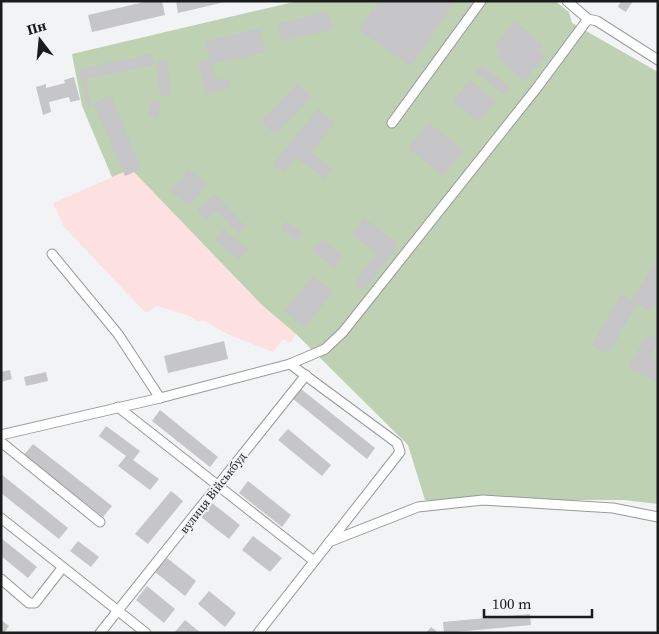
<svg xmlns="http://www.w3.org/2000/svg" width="659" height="634" font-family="'Source Serif 4',serif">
	<rect width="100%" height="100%" fill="#f1f3f5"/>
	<!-- industrial -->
	<polygon fill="#fce1e0" points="131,169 262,305 296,334 290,343 283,339 273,352 227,334 205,321 197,321 190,316 157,306 146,313 64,227 53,203"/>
	<!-- green -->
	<polygon fill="#bed1b2" points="298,1 555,1 569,12 572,23 658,72 658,504 624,500 425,500 408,445 296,334 262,305 131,169 112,177 82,106 72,54"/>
	<!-- building -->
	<g fill="#c6c5c7">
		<polygon points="149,1 162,1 165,15 92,32 88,15"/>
		<polygon points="176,1 225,1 225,2 178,13"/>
		<polygon points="378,1 455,1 411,66 359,30"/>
		<polygon points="621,1 633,1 626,12 618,7"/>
		<polygon points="328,12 333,29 282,41 278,24"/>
		<polygon points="515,21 543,45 539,50 545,56 524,81 497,57 501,52 494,47"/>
		<polygon points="260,29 265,52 212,64 216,80 227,78 230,88 206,94 198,62 210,60 205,41"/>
		<polygon points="152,54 154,65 85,79 91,109 88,109 79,69"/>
		<polygon points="167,61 171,95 160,96 156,63"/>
		<polygon points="482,65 510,88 504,95 476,72"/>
		<polygon points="74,77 80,100 70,102 69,97 49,102 51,112 43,115 36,87 46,84 46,88 65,83 64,80"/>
		<polygon points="470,80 496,101 479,122 453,101"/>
		<polygon points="297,84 311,97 275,135 261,121"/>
		<polygon points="111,96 141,169 125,176 94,103"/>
		<polygon points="151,100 161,102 158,117 148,116"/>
		<polygon points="318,109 335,123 311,152 332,169 325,179 296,157 284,172 273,164"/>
		<polygon points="429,123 463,151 443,176 408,148"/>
		<polygon points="188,169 207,184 189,206 171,191"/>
		<polygon points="215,194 245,226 238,233 216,210 206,220 197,210"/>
		<polygon points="364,218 399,244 364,291 354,284 377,253 352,235"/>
		<polygon points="287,221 303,234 297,241 281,228"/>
		<polygon points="223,229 248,249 239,259 215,240"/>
		<polygon points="322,239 343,257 334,268 312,251"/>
		<polygon points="655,262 658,263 658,300 650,312 637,304 608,354 592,345 621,294 632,301"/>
		<polygon points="313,276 333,292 304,328 284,311"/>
		<polygon points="647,334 658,340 650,358 658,363 658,383 629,367"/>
		<polygon points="224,341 228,359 168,373 164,356"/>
		<polygon points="10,370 12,379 1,382 1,372"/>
		<polygon points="46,372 48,381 26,386 24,377"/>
		<polygon points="301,389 375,448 367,459 293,399"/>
		<polygon points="160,410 218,457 210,467 152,421"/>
		<polygon points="106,426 140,451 133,460 159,479 150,490 118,466 126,456 99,436"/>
		<polygon points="288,429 331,465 322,476 278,440"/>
		<polygon points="33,444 112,506 103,517 24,455"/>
		<polygon points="1,474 68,528 59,539 1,493"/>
		<polygon points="248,481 291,515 282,527 239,493"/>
		<polygon points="171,491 183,501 148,544 135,534"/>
		<polygon points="212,503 240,525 229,539 201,517"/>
		<polygon points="253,536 282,558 270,572 242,550"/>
		<polygon points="1,538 37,567 28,578 1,556"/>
		<polygon points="78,541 99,557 91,567 70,551"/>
		<polygon points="167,558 196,581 185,596 155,572"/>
		<polygon points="147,586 175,609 164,623 136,600"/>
		<polygon points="209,591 236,613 225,627 198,604"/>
		<polygon points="530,614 531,625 444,633 443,622"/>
		<polygon points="1,620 9,626 4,633 1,633"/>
		<polygon points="185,620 201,633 174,633"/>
		<polygon points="431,627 439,633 426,633"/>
	</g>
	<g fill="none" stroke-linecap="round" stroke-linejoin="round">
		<!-- minor casing -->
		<g stroke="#97999b" stroke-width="11">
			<g id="minor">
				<polyline points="567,1 588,19"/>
				<polyline points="392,123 481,1"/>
				<polyline points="52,254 118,334 160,398"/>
				<polyline points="118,407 314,561"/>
				<polyline points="1,435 160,398 290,364 325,349 343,332 536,89 588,19 597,21 658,60"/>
				<polyline points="1,442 100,522"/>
				<polyline points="1,518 146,633"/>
				<polyline points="329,542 418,507 483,500 613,508 658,517"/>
				<polyline points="1,579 29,603 35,603 63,567"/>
				<polyline points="100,633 306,375"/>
				<polyline points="258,633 400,452 397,443 290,364"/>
			</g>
		</g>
		<!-- minor -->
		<use href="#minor" stroke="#fff" stroke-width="9"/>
	</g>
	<g text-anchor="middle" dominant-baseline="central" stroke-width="4" stroke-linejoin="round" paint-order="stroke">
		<!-- street labels -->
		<g font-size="12" fill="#1a1b1b" stroke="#f1f3f5">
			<text transform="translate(213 493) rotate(-52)">вулиця Військбуд</text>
		</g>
	</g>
	<!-- border -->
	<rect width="659" height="634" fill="none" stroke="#1a1b1b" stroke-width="5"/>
	<!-- north arrow -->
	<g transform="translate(40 40) rotate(344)" stroke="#f1f3f5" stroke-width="4" paint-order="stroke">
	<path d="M0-4L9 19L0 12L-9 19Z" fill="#1a1b1b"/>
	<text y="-8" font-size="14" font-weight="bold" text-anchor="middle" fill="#1a1b1b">Пн</text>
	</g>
	<!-- scale -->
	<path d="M484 609v8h108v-8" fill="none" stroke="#1a1b1b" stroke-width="2.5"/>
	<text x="492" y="609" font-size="15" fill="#1a1b1b" stroke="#f1f3f5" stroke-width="4" paint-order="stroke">100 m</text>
</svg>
